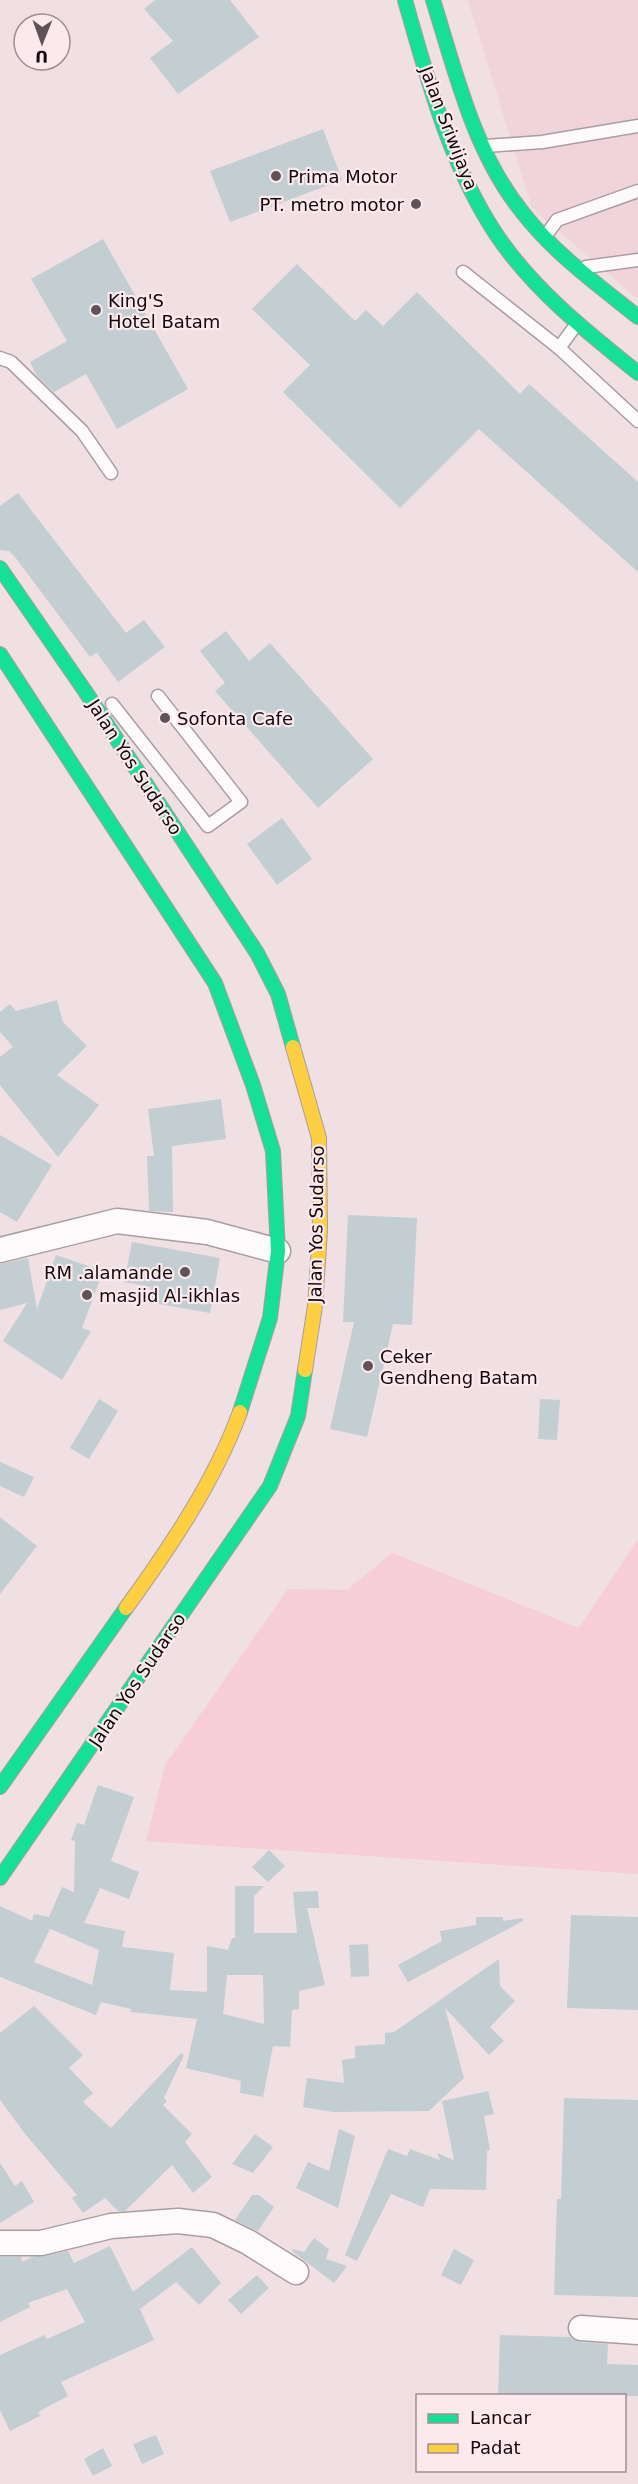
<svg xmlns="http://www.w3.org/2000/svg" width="638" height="2484" font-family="'DejaVu Sans',sans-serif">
	<rect width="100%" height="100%" fill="#f0dfe3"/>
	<!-- built -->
	<polygon fill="#f1d3db" points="468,0 638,0 638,299 532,208"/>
	<!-- green -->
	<polygon fill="#f7cdd8" points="638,1540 638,1874 146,1841 165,1765 288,1589 347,1590 392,1553 579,1628"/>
	<!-- building -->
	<g fill="#c3ced2" fill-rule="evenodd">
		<polygon points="155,0 230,0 259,37 178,94 150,58 173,41 144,9"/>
		<polygon points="323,129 342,180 230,222 210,171"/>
		<polygon points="103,239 188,389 117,429 86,374 54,392 37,376 30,362 67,341 31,279"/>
		<polygon points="297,264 355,321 366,310 383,326 417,292 520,394 529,384 638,482 638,572 479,429 400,508 283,392 310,365 252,309"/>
		<polygon points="18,493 126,633 144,620 165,647 118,682 97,653 90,657 15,557 9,551 0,550 0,506"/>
		<polygon points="226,631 249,661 270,643 373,759 318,808 215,691 225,683 200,651"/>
		<polygon points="282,818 312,859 277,885 247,844"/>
		<polygon points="57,1000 63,1022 87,1046 57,1075 99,1105 58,1157 0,1085 0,1057 13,1047 0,1032 0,1012 10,1004 16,1011"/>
		<polygon points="221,1099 226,1139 172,1146 173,1212 149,1211 147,1156 154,1156 148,1109"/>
		<polygon points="0,1135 52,1165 17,1222 0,1212"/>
		<polygon points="348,1215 417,1218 412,1325 393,1324 367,1437 330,1429 354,1322 343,1322"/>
		<polygon points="132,1242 220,1258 210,1313 148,1302 151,1287 124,1282"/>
		<polygon points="56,1255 103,1271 82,1328 91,1331 62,1380 3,1341 27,1303 0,1310 0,1264 28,1258 37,1309"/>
		<polygon points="99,1399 118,1411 89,1459 70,1448"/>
		<polygon points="540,1399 560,1400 557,1440 538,1439"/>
		<polygon points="0,1462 34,1477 24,1497 0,1486"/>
		<polygon points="0,1517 37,1546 0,1594"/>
		<path d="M98 1785 134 1797 111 1861 139 1872 129 1899 100 1888 84 1923 125 1931 122 1947 174 1953 170 1990 207 1992V1946L228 1950 232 1938H235V1886H264L254 1896V1933H297L293 1892 318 1891 319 1908H307L325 1985 299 1991V2009L292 2010 290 2047 273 2046 263 2097 240 2093 241 2081 186 2068 197 2019 131 2012V2009L101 2002 96 2015 0 1977V1906L50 1929 34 1962 92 1985 99 1950 32 1921 34 1914 49 1917 62 1887 74 1892 75 1841 71 1840 77 1823 84 1825ZM227 1975H263L264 2024 223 2014Z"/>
		<polygon points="269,1850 285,1866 268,1882 252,1867"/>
		<polygon points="571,1915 638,1917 638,2010 567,2008"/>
		<polygon points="476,1917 503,1917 503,1921 523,1918 523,1921 408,1982 398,1965 442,1941 440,1931 476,1925"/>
		<polygon points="368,1944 369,1976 351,1977 349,1945"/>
		<polygon points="499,1959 500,1986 515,2001 490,2027 504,2041 489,2055 445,2008 464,2078 429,2111 333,2112 303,2107 307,2078 344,2083 342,2060 355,2058 355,2046 385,2044 385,2033 394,2032"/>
		<polygon points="34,2006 83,2055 69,2068 93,2093 83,2102 111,2128 181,2053 184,2055 164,2098 167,2101 163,2105 192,2134 185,2142 212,2177 193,2193 172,2165 125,2211 118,2211 105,2198 83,2213 72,2198 77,2195 26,2135 0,2100 0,2033"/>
		<polygon points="488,2091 494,2114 484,2116 490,2150 487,2151 486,2190 430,2189 423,2207 391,2194 357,2261 345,2255 388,2149 407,2156 410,2149 440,2160 437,2153 454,2160 442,2101"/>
		<polygon points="564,2098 638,2100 638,2297 554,2295 557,2199 561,2199"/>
		<polygon points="339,2129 355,2136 338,2208 296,2188 308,2162 329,2171"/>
		<polygon points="255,2134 273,2147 253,2173 232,2164"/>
		<polygon points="0,2163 15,2186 22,2181 34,2202 0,2223"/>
		<polygon points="252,2195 259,2195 274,2207 258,2231 235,2220"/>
		<polygon points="314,2238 329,2249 326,2259 347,2266 334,2283 292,2251 293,2249 304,2252"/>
		<polygon points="110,2246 133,2292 192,2247 221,2283 199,2305 176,2282 140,2309 154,2340 61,2382 68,2396 38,2412 40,2416 10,2431 0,2410 0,2355 45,2335 47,2339 85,2322 67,2289 28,2303 30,2307 0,2322 0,2257 21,2257 22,2262 32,2257 68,2251 74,2263"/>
		<polygon points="454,2249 474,2260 461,2285 441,2275"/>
		<polygon points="257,2275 269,2288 241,2314 228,2300"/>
		<polygon points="500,2335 570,2337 580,2342 608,2344 607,2364 638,2365 638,2396 498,2396"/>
		<polygon points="156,2435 164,2454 142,2464 133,2444"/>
		<polygon points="103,2448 112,2466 93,2476 84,2459"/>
	</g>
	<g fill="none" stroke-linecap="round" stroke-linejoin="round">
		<!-- lane casing -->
		<g stroke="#aa9da0" stroke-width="15">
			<g id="lane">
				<polyline points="486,146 542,142 638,126"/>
				<polyline points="545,237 557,220 638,191"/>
				<polyline points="586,267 638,260"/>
				<polyline points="463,272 559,348"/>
				<polyline points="576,325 559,348 638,421"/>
				<polyline points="0,358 11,362 82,431 111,473"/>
				<polyline points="112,704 208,826 241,802 158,696"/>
			</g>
		</g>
		<!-- street casing -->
		<g stroke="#aa9da0" stroke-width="27">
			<g id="street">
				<polyline points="0,1250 117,1221 207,1232 278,1251"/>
				<polyline points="0,2243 41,2243 111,2226 178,2221 213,2225 248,2242 296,2272"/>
				<polyline points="581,2328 638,2332"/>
			</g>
		</g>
		<!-- fast casing -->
		<g stroke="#aa9da0" stroke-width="16">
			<g id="fast">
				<path d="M405 0C428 81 450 166 498 237 535 291 588 333 638 373"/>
				<path d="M433 0C456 73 474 153 523 213 555 254 598 285 638 317"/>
				<polyline points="0,568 85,691 257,953 278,994 293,1047"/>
				<polyline points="0,654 215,983 253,1085 273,1151 278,1251 270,1318 240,1412"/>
				<polyline points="0,1787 126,1608"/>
				<polyline points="0,1878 270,1486 298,1416 305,1370"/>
			</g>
		</g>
		<!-- slow casing -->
		<g stroke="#aa9da0" stroke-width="16">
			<g id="slow">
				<polyline points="293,1047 319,1138 320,1231 315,1306 305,1370"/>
				<path d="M126 1608C169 1549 215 1481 240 1412"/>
			</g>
		</g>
		<!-- lane -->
		<use href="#lane" stroke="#fdfafb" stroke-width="12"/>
		<!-- street -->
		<use href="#street" stroke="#fdfafb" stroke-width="24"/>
		<!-- fast -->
		<use href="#fast" stroke="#16e098" stroke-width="14"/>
		<!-- slow -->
		<use href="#slow" stroke="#ffcf43" stroke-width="14"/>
	</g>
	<!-- markers -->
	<g fill="#605357" stroke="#fce9ed" stroke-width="2">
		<circle cx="276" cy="176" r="6"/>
		<circle cx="416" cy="204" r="6"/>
		<circle cx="96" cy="310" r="6"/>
		<circle cx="165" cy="718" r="6"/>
		<circle cx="185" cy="1272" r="6"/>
		<circle cx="87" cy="1295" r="6"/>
		<circle cx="368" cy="1366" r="6"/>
	</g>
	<g text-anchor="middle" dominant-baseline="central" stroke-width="4.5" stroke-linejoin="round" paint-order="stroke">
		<!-- street labels -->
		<g font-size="18" fill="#12080b" stroke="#fce9ed">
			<text transform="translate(449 128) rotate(69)">Jalan Sriwijaya</text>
			<text transform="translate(135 767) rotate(57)">Jalan Yos Sudarso</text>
			<text transform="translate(316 1224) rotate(-89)">Jalan Yos Sudarso</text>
			<text transform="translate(137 1680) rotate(-56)">Jalan Yos Sudarso</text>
		</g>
		<!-- poi labels -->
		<g font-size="18" fill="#12080b" stroke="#fce9ed" text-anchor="start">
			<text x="288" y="176">Prima Motor</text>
			<text x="404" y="204" text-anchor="end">PT. metro motor</text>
			<text x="108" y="300">King'S<tspan x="108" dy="21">Hotel Batam</tspan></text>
			<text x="177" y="718">Sofonta Cafe</text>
			<text x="173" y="1272" text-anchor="end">RM .alamande</text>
			<text x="99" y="1295">masjid Al-ikhlas</text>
			<text x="380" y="1356">Ceker<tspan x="380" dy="21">Gendheng Batam</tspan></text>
		</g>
	</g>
	<!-- legend -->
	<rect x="416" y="2394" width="210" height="78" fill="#fce9ed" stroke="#9e8f93" stroke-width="1.5"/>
	<rect x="428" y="2414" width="30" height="9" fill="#16e098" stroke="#9e8f93" stroke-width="1.5"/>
	<text x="470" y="2424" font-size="18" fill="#12080b">Lancar</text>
	<rect x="428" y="2444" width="30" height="9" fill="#ffcf43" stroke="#9e8f93" stroke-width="1.5"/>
	<text x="470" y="2454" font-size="18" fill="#12080b">Padat</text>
	<!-- north arrow -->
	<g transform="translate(42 42) rotate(181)"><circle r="28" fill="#fce9ed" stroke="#9e8f93" stroke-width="1.5"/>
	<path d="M0-4.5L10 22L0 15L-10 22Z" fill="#605357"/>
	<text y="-9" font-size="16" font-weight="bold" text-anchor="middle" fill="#12080b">U</text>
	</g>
</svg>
